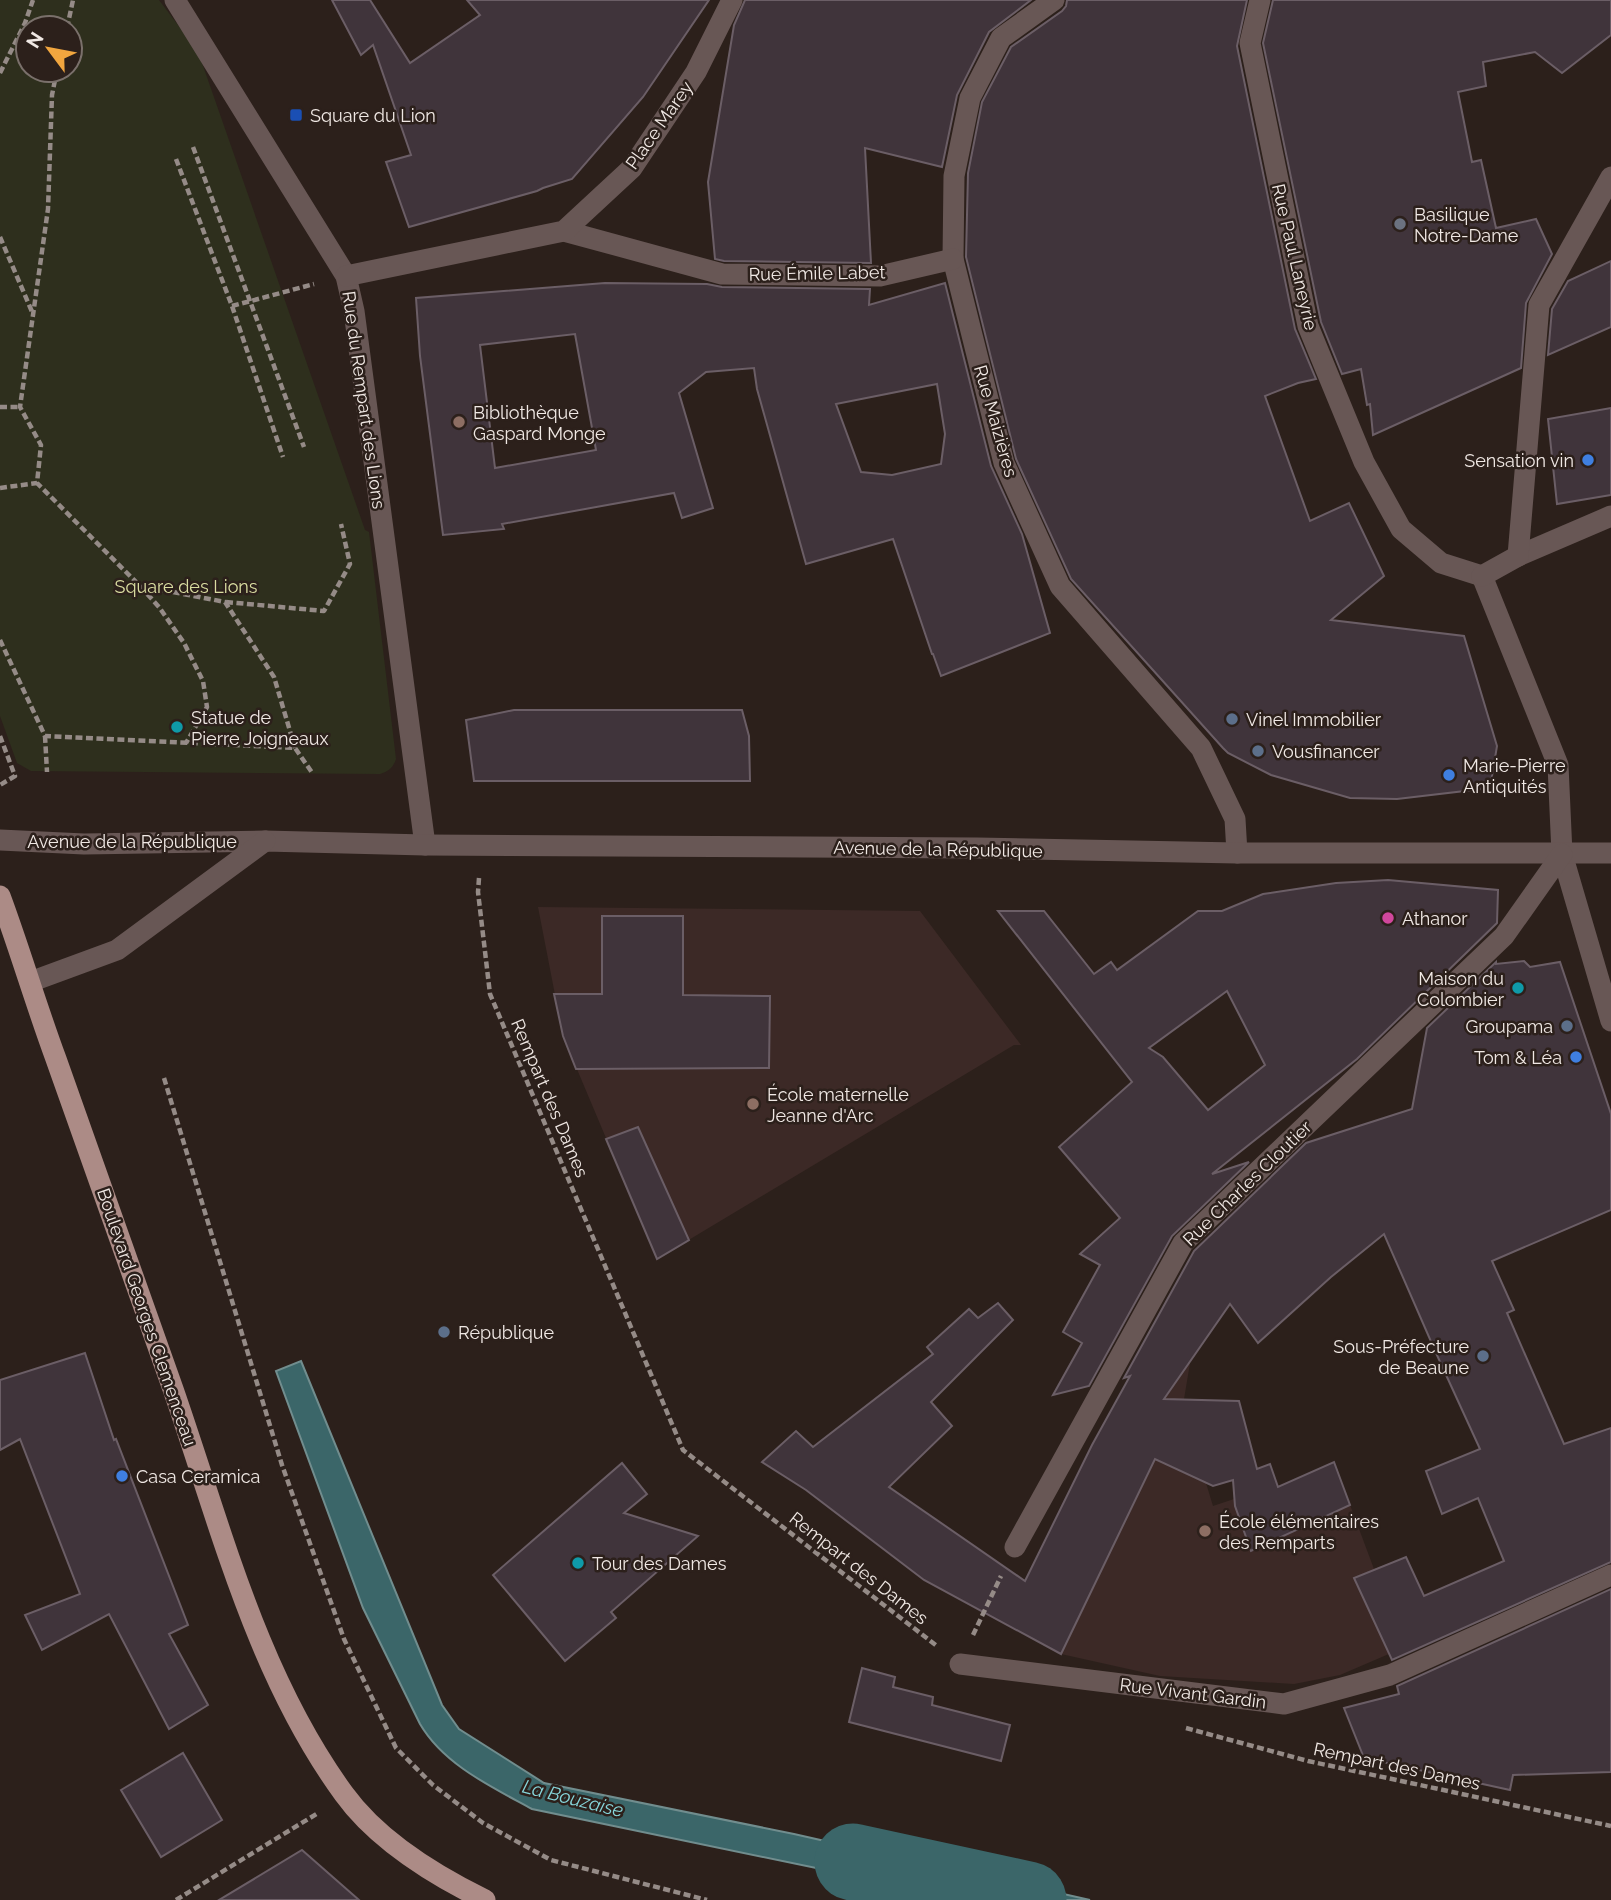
<svg xmlns="http://www.w3.org/2000/svg" width="1611" height="1900" font-family="Raleway,sans-serif">
	<rect width="100%" height="100%" fill="#2c201b"/>
	<!-- education -->
	<g fill="#3c2926">
		<polygon points="538,907 920,911 1021,1045 1014,1045 657,1259 563,1036"/>
		<polygon points="1146,1347 1190,1363 1184,1399 1163,1458 1163,1463 1206,1483 1213,1506 1234,1499 1235,1501 1278,1487 1334,1462 1374,1569 1406,1557 1440,1632 1340,1675 1294,1684 1160,1676 1061,1654"/>
	</g>
	<!-- green -->
	<path fill="#2e2f1d" fill-rule="evenodd" d="M0 0H159L203 58 201 60 365 530 369 532 396 759C393 768 389 771 380 774L31 771 17 763 0 716ZM28 28H70V70H28Z"/>
	<!-- water -->
	<g fill="#3b6669" stroke="#718d8e" stroke-width="2">
		<path d="M301 1361 442 1705 459 1729 544 1783 794 1834 962 1872 956 1897 532 1809C492 1787 444 1765 420 1724L363 1608 276 1371Z"/>
		<polygon points="988,1877 1090,1900 982,1900"/>
	</g>
	<g fill="none" stroke-linecap="round" stroke-linejoin="round">
		<!-- river -->
		<polyline stroke="#3b6669" stroke-width="77" points="853,1862 1028,1900"/>
	</g>
	<!-- building -->
	<g fill="#40343b" stroke="#6b5e66" stroke-width="2" fill-rule="evenodd">
		<polygon points="332,0 370,0 410,63 480,15 467,0 709,0 643,97 572,179 543,188 537,191 409,227 386,162 411,155 373,45 361,55"/>
		<polygon points="745,0 1031,0 989,32 957,95 942,167 865,148 871,263 724,261 715,259 708,182 734,25"/>
		<polygon points="1067,0 1247,0 1237,46 1295,329 1316,379 1298,383 1265,396 1310,521 1349,503 1384,576 1331,620 1464,636 1497,746 1490,788 1397,799 1350,798 1271,775 1228,753 1223,748 1071,579 1016,459 966,257 968,173 982,102 1011,47 1062,11 1066,6"/>
		<polygon points="1273,0 1611,0 1611,35 1562,73 1535,52 1483,62 1486,86 1458,92 1472,162 1481,160 1496,228 1536,219 1552,254 1526,303 1521,368 1373,435 1370,404 1367,405 1361,369 1342,374 1321,322 1263,43"/>
		<polygon points="1611,261 1611,327 1548,355 1552,309 1568,281"/>
		<path d="M605 283 707 284 722 287 870 289 869 305 945 283 991 466 1022 534 1050 633 941 676 933 654H932L893 539 806 564 757 389 754 368 706 372 679 393 713 508 682 518 674 493 502 524 504 529 443 535 420 356 416 298ZM575 334 596 450 495 468 480 345ZM937 384 945 434 941 464 892 475 861 472 836 404Z"/>
		<polygon points="1611,408 1611,495 1557,504 1548,419"/>
		<polygon points="514,710 742,710 749,736 750,781 474,781 466,720"/>
		<path d="M1388 880 1498 890 1497 923 1357 1059 1212 1174 1249 1162 1172 1236 1089 1386 1053 1395 1082 1343 1063 1332 1100 1265 1080 1254 1120 1218 1059 1147 1132 1082 998 911H1044L1094 974 1111 962 1117 970 1198 911H1222L1263 894 1336 883ZM1227 991 1265 1065 1208 1110 1163 1057 1149 1048Z"/>
		<polygon points="602,916 683,916 683,995 770,996 769,1068 576,1069 563,1036 554,994 602,994"/>
		<polygon points="1524,961 1530,967 1560,962 1611,1114 1611,1210 1492,1261 1514,1310 1507,1313 1564,1444 1611,1428 1611,1562 1392,1660 1354,1578 1406,1557 1424,1596 1504,1561 1478,1498 1442,1514 1426,1471 1480,1449 1436,1353 1384,1234 1331,1277 1258,1343 1230,1304 1164,1399 1239,1401 1257,1469 1270,1464 1278,1487 1334,1462 1350,1505 1251,1551 1235,1506 1233,1480 1213,1486 1155,1459 1061,1654 924,1580 806,1490 762,1462 796,1431 813,1447 933,1354 927,1347 969,1309 978,1318 998,1303 1013,1320 931,1402 952,1426 889,1487 1025,1581 1092,1445 1130,1376 1124,1378 1194,1251 1306,1143 1412,1109 1427,1028 1496,962 1496,964"/>
		<polygon points="638,1127 689,1240 657,1259 606,1139"/>
		<polygon points="85,1353 114,1440 116,1439 188,1625 169,1634 208,1705 169,1729 109,1614 42,1650 25,1615 80,1594 20,1439 0,1450 0,1380"/>
		<polygon points="622,1463 647,1494 624,1513 698,1536 611,1612 616,1618 565,1661 493,1575"/>
		<polygon points="1611,1589 1611,1772 1513,1775 1510,1790 1364,1758 1344,1708 1399,1694 1397,1686"/>
		<polygon points="862,1668 895,1677 893,1687 933,1697 932,1705 1010,1725 1001,1761 849,1722"/>
		<polygon points="183,1753 222,1820 161,1857 121,1790"/>
		<polygon points="302,1850 359,1900 219,1900"/>
	</g>
	<g fill="none" stroke-linecap="round" stroke-linejoin="round">
		<!-- path -->
		<g stroke="#958b87" stroke-width="4.5" stroke-dasharray="7 3.5" stroke-linecap="butt">
			<polyline points="67,28 73,0"/>
			<polyline points="57,70 52,95 48,209 20,407 41,445 37,483 140,586 159,607 184,643 203,681 207,707 186,743"/>
			<polyline points="0,73 25,23 33,0"/>
			<polyline points="193,147 304,447"/>
			<polyline points="176,159 232,306 283,457"/>
			<polyline points="0,237 33,314"/>
			<polyline points="232,306 314,284"/>
			<polyline points="0,407 20,407"/>
			<polyline points="0,488 37,483"/>
			<polyline points="142,586 225,602 274,677 295,748"/>
			<polyline points="226,602 324,611 350,564 341,524"/>
			<polyline points="0,640 45,736 295,748 313,774"/>
			<polyline points="0,736 15,776 0,785"/>
			<polyline points="45,736 47,772"/>
			<polyline points="479,878 478,892 490,994 683,1450 937,1646"/>
			<polyline points="164,1078 282,1465 344,1639 396,1748 433,1785 483,1823 551,1860 707,1900"/>
			<polyline points="973,1635 1001,1576"/>
			<polyline points="1186,1728 1308,1761 1611,1826"/>
			<polyline points="176,1900 318,1813"/>
		</g>
		<!-- street -->
		<g stroke="#685755" stroke-width="21">
			<polyline points="175,0 346,276 354,311 425,845"/>
			<polyline points="1054,0 1001,38 970,98 954,176 953,259 1004,463 1060,586 1201,748 1235,819 1237,853"/>
			<polyline points="1260,0 1250,43 1308,326 1364,462 1401,529 1441,563 1482,576"/>
			<polyline points="564,231 722,274 880,276 953,259"/>
			<polyline points="346,276 564,231 632,168 696,72 732,0"/>
			<polyline points="1518,556 1611,516"/>
			<polyline points="1482,576 1558,765 1562,854 1611,1021"/>
			<polyline points="1482,576 1518,556 1539,305 1611,177"/>
			<polyline points="0,840 84,844 265,841 425,845 977,848 1237,853 1611,853"/>
			<polyline points="30,982 117,950 265,841"/>
			<polyline points="1015,1547 1183,1243 1504,936 1562,854"/>
			<polyline points="960,1664 1284,1704 1390,1675 1611,1575"/>
		</g>
		<!-- primary -->
		<path stroke="#ac8b86" stroke-width="21" d="M0 896C20 950 36 1005 56 1059 94 1169 135 1279 173 1389 221 1527 257 1675 344 1794 378 1841 434 1875 485 1900"/>
	</g>
	<!-- markers -->
	<rect fill="#1a4fb4" stroke="#2c201b" stroke-width="2.5" x="289" y="108" width="14" height="14" rx="3.5"/>
	<circle fill="#6b7280" stroke="#2c201b" stroke-width="2.5" cx="1400" cy="224" r="7"/>
	<g fill="#8d6e63" stroke="#2c201b" stroke-width="2.5">
		<circle cx="459" cy="422" r="7"/>
		<circle cx="753" cy="1104" r="7"/>
		<circle cx="1205" cy="1531" r="7"/>
	</g>
	<g fill="#3f7fe0" stroke="#2c201b" stroke-width="2.5">
		<circle cx="1588" cy="460" r="7"/>
		<circle cx="1449" cy="775" r="7"/>
		<circle cx="1576" cy="1057" r="7"/>
		<circle cx="122" cy="1476" r="7"/>
	</g>
	<g fill="#5c6f8a" stroke="#2c201b" stroke-width="2.5">
		<circle cx="1232" cy="719" r="7"/>
		<circle cx="1258" cy="751" r="7"/>
		<circle cx="1567" cy="1026" r="7"/>
		<circle cx="444" cy="1332" r="7"/>
		<circle cx="1483" cy="1356" r="7"/>
	</g>
	<g fill="#0f9aa8" stroke="#2c201b" stroke-width="2.5">
		<circle cx="177" cy="727" r="7"/>
		<circle cx="1518" cy="988" r="7"/>
		<circle cx="578" cy="1563" r="7"/>
	</g>
	<circle fill="#d1479c" stroke="#2c201b" stroke-width="2.5" cx="1388" cy="918" r="7"/>
	<g text-anchor="middle" dominant-baseline="central" stroke-width="5" stroke-linejoin="round" paint-order="stroke">
		<!-- poi labels -->
		<g font-size="18" fill="#f0e8e4" stroke="#2c201b" text-anchor="start">
			<text x="310" y="115">Square du Lion</text>
			<text x="1414" y="214">Basilique<tspan x="1414" dy="21">Notre-Dame</tspan></text>
			<text x="473" y="412">Bibliothèque<tspan x="473" dy="21">Gaspard Monge</tspan></text>
			<text x="1574" y="460" text-anchor="end">Sensation vin</text>
			<text x="191" y="717">Statue de<tspan x="191" dy="21">Pierre Joigneaux</tspan></text>
			<text x="1246" y="719">Vinel Immobilier</text>
			<text x="1272" y="751">Vousfinancer</text>
			<text x="1463" y="765">Marie-Pierre<tspan x="1463" dy="21">Antiquités</tspan></text>
			<text x="1402" y="918">Athanor</text>
			<text x="1504" y="978" text-anchor="end">Maison du<tspan x="1504" dy="21">Colombier</tspan></text>
			<text x="1553" y="1026" text-anchor="end">Groupama</text>
			<text x="1562" y="1057" text-anchor="end">Tom &amp; Léa</text>
			<text x="767" y="1094">École maternelle<tspan x="767" dy="21">Jeanne d'Arc</tspan></text>
			<text x="458" y="1332">République</text>
			<text x="1469" y="1346" text-anchor="end">Sous-Préfecture<tspan x="1469" dy="21">de Beaune</tspan></text>
			<text x="136" y="1476">Casa Ceramica</text>
			<text x="1219" y="1521">École élémentaires<tspan x="1219" dy="21">des Remparts</tspan></text>
			<text x="592" y="1563">Tour des Dames</text>
		</g>
		<!-- street labels -->
		<g font-size="18" fill="#f0e8e4" stroke="#2c201b">
			<text transform="translate(659 125) rotate(-55)">Place Marey</text>
			<text transform="translate(1295 257) rotate(77)">Rue Paul Laneyrie</text>
			<text transform="translate(817 273) rotate(-1)">Rue Émile Labet</text>
			<text transform="translate(364 400) rotate(82)">Rue du Rempart des Lions</text>
			<text transform="translate(996 421) rotate(74)">Rue Maizières</text>
			<text x="132" y="841">Avenue de la République</text>
			<text transform="translate(938 849) rotate(1)">Avenue de la République</text>
			<text transform="translate(550 1098) rotate(67)">Rempart des Dames</text>
			<text transform="translate(1247 1183) rotate(-44)">Rue Charles Cloutier</text>
			<text transform="translate(147 1317) rotate(71)">Boulevard Georges Clemenceau</text>
			<text transform="translate(859 1568) rotate(38)">Rempart des Dames</text>
			<text transform="translate(1193 1693) rotate(7)">Rue Vivant Gardin</text>
			<text transform="translate(1397 1766) rotate(12)">Rempart des Dames</text>
		</g>
		<!-- park labels -->
		<g font-size="18" fill="#dadda1" stroke="#2c201b">
			<text x="186" y="586">Square des Lions</text>
		</g>
		<!-- water labels -->
		<g font-size="19" font-style="italic" fill="#86d5da" stroke="#2c201b">
			<text transform="translate(573 1798) rotate(14)">La Bouzaise</text>
		</g>
	</g>
	<!-- north arrow -->
	<g transform="translate(49 49) rotate(302)"><circle r="33" fill="#2c201b" stroke="#7a706b" stroke-width="2"/>
	<path d="M0-5L12 26L0 18L-12 26Z" fill="#f1a63f"/>
	<text y="-10" font-size="19" font-weight="bold" text-anchor="middle" fill="#f0e8e4">N</text>
	</g>
</svg>
